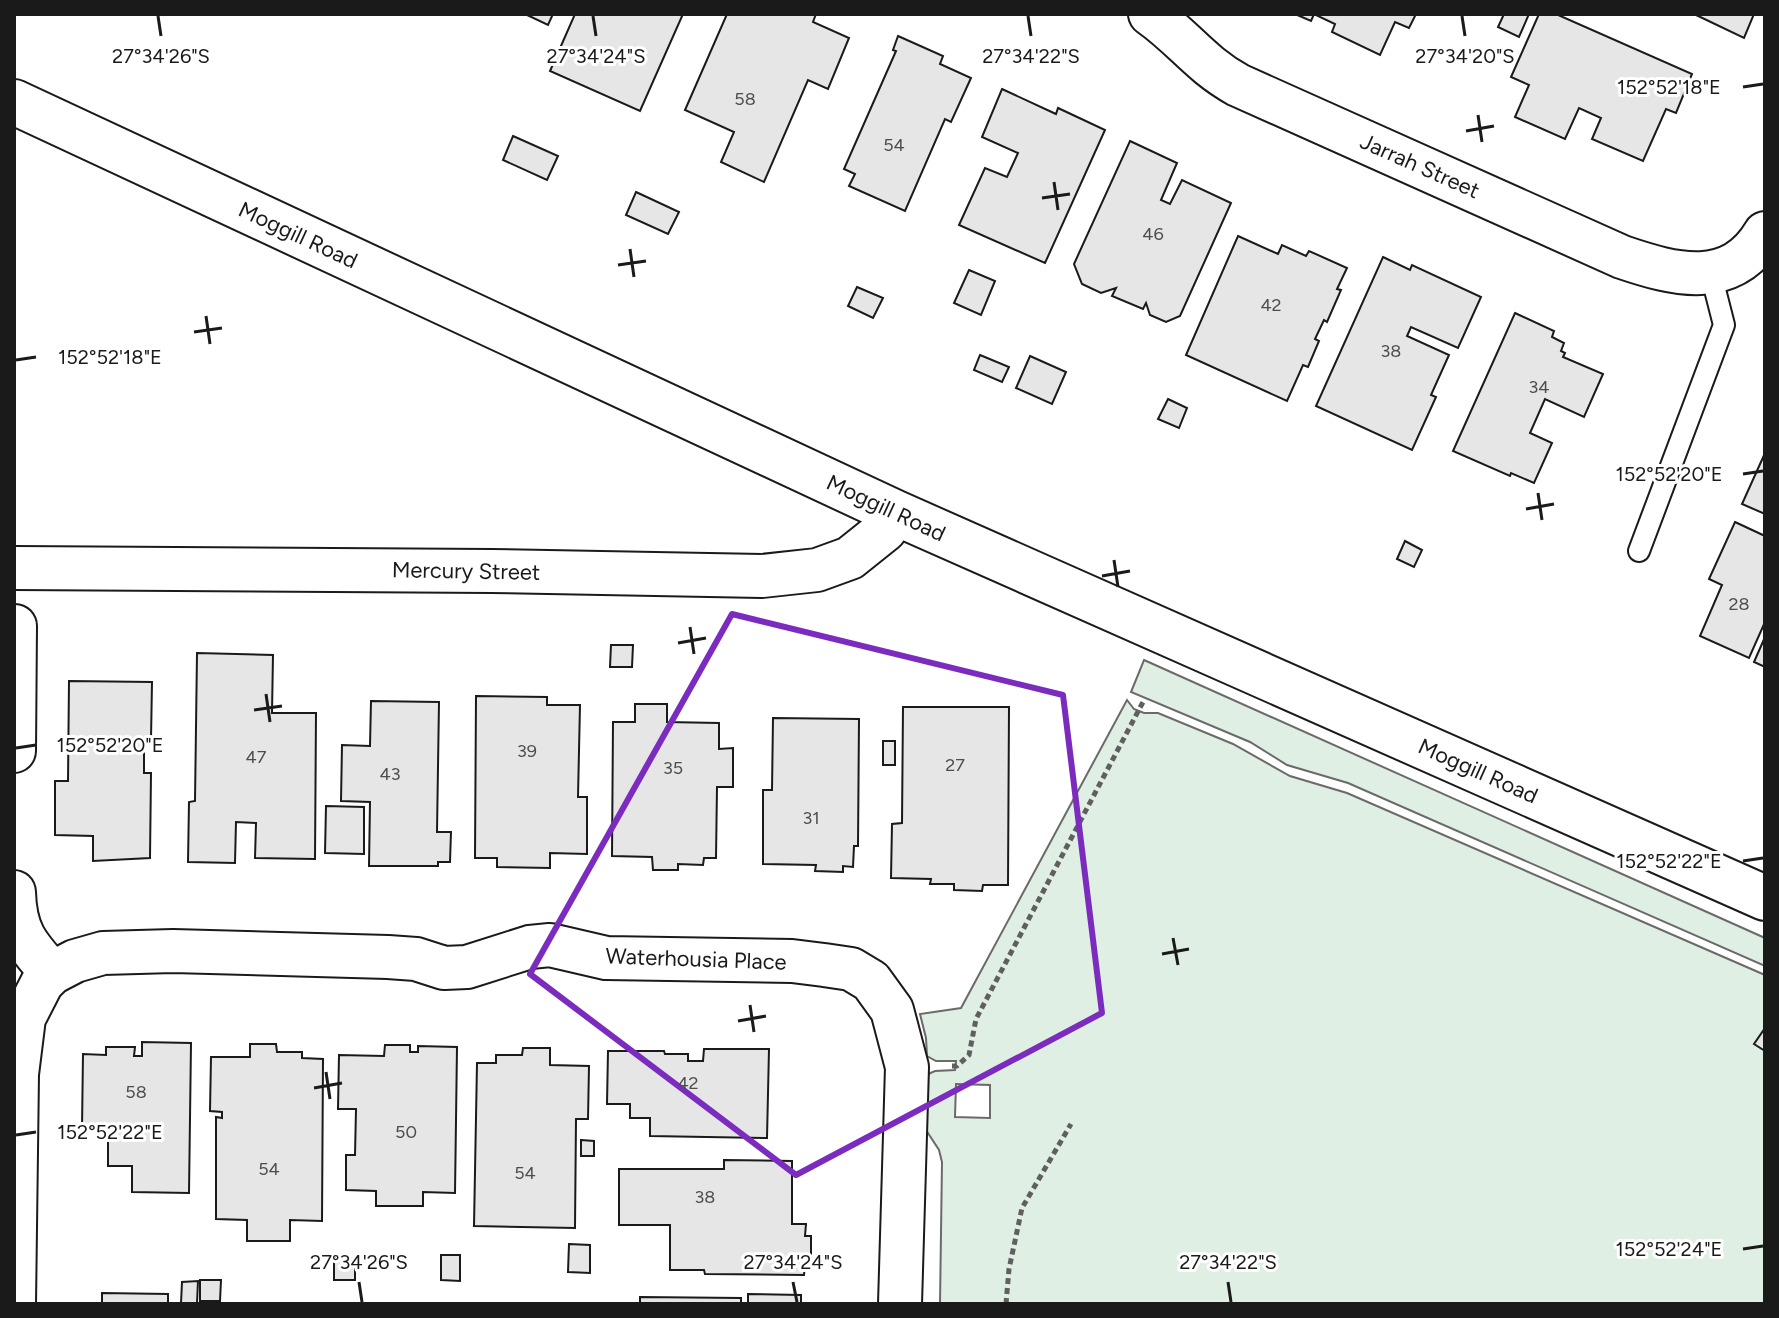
<svg xmlns="http://www.w3.org/2000/svg" width="1779" height="1318" font-family="Figtree,sans-serif">
	<rect width="100%" height="100%" fill="#fff"/>
	<!-- green -->
	<g fill="#e0efe3" stroke="#6a6a6a" stroke-width="2" fill-rule="evenodd">
		<polygon points="1144,660 1765,938 1765,966 1348,783 1287,765 1250,742 1131,692"/>
		<path d="M1127 700 1134 709 1144 713H1158L1233 744 1290 776 1347 793 1765 975V1304H940L942 1162 939 1150 926 1130V1075L935 1071 955 1070 956 1061H936L927 1056 926 1038 920 1014 961 1008ZM956 1084 990 1085V1118L955 1117Z"/>
	</g>
	<!-- building -->
	<g fill="#e6e6e6" stroke="#1a1a1a" stroke-width="2">
		<polygon points="525,14 553,14 548,25"/>
		<polygon points="575,14 683,14 640,111 550,71"/>
		<polygon points="727,14 816,14 813,22 849,38 828,89 808,80 764,182 721,162 734,132 685,110"/>
		<polygon points="1295,14 1416,14 1409,28 1395,22 1380,55 1332,32 1335,24 1314,14 1311,21"/>
		<polygon points="1504,14 1529,14 1519,37 1498,27"/>
		<polygon points="1539,14 1556,14 1692,74 1676,113 1666,109 1643,161 1592,139 1601,118 1579,108 1565,139 1515,117 1529,85 1511,77"/>
		<polygon points="1694,14 1754,14 1744,38"/>
		<polygon points="898,36 943,56 940,64 971,78 951,122 945,119 905,211 849,186 855,174 844,169 896,51 893,50"/>
		<polygon points="1002,89 1056,114 1058,108 1105,130 1045,263 959,225 985,168 1007,177 1018,153 982,137"/>
		<polygon points="513,136 558,156 547,180 503,160"/>
		<polygon points="1130,141 1177,163 1161,200 1170,204 1182,180 1231,203 1180,316 1166,322 1150,315 1146,303 1143,309 1112,296 1116,288 1101,293 1082,284 1074,264"/>
		<polygon points="636,192 679,212 668,234 626,215"/>
		<polygon points="1238,236 1278,254 1282,245 1306,256 1309,251 1347,268 1337,289 1341,290 1327,322 1324,320 1315,339 1319,341 1308,367 1303,365 1287,401 1186,355"/>
		<polygon points="1383,257 1410,270 1412,265 1481,297 1458,348 1411,327 1407,336 1449,355 1431,395 1436,397 1412,450 1316,406"/>
		<polygon points="969,270 995,281 981,315 954,303"/>
		<polygon points="857,287 883,298 873,318 848,306"/>
		<polygon points="1515,313 1554,331 1552,337 1564,343 1561,351 1565,353 1563,357 1603,374 1584,417 1545,399 1530,433 1552,443 1534,483 1511,473 1510,476 1453,451"/>
		<polygon points="980,355 1009,367 1002,382 974,370"/>
		<polygon points="1030,356 1066,372 1052,404 1016,388"/>
		<polygon points="1168,399 1187,408 1179,428 1158,419"/>
		<polygon points="1765,453 1765,514 1742,504"/>
		<polygon points="1735,522 1765,536 1765,622 1749,658 1700,636 1722,585 1709,579"/>
		<polygon points="1405,541 1422,550 1414,567 1397,559"/>
		<polygon points="1765,637 1765,667 1754,662"/>
		<polygon points="611,645 633,645 632,667 610,667"/>
		<polygon points="197,653 273,655 272,713 316,713 315,859 255,858 256,823 236,822 235,863 188,862 189,802 195,801"/>
		<polygon points="69,681 152,682 151,739 144,738 144,773 151,773 150,858 93,861 93,836 55,835 55,781 68,781"/>
		<polygon points="476,696 547,697 547,705 580,705 578,797 587,797 587,854 550,853 550,868 497,867 497,858 475,858"/>
		<polygon points="371,701 439,702 437,832 451,832 450,862 438,862 438,866 369,866 370,802 341,801 342,745 370,746"/>
		<polygon points="635,704 667,704 667,722 719,723 719,749 733,748 733,787 717,787 716,858 704,858 703,865 678,864 678,870 653,870 652,857 612,856 613,722 635,722"/>
		<polygon points="903,707 1009,707 1008,885 983,885 982,891 954,890 954,884 930,884 931,879 891,878 892,824 902,823"/>
		<polygon points="773,718 859,719 858,846 854,846 853,867 843,866 843,872 815,871 816,865 763,864 763,790 772,790"/>
		<rect x="883" y="741" width="12" height="24"/>
		<polygon points="326,806 364,807 364,854 325,853"/>
		<polygon points="1765,1028 1765,1051 1754,1044"/>
		<polygon points="142,1042 191,1043 189,1193 132,1192 132,1166 108,1166 108,1128 82,1128 83,1054 106,1055 106,1047 135,1047 134,1056 142,1056"/>
		<polygon points="250,1044 276,1044 277,1052 302,1052 302,1058 323,1059 322,1221 290,1220 290,1241 247,1241 247,1220 216,1219 216,1117 222,1118 222,1112 210,1111 211,1057 250,1057"/>
		<polygon points="385,1045 410,1045 410,1052 418,1052 418,1046 457,1047 455,1193 423,1192 423,1206 376,1206 376,1191 346,1190 346,1155 355,1155 356,1109 338,1109 339,1055 384,1056"/>
		<polygon points="523,1048 550,1048 550,1065 589,1066 588,1119 576,1119 575,1228 474,1226 477,1063 496,1063 496,1055 522,1055"/>
		<polygon points="704,1049 769,1049 767,1138 650,1136 650,1118 630,1118 630,1104 607,1104 608,1051 664,1051 665,1054 688,1054 688,1061 703,1061"/>
		<polygon points="581,1140 594,1141 594,1156 581,1156"/>
		<polygon points="724,1160 792,1161 792,1224 806,1224 805,1236 811,1236 811,1264 805,1264 804,1275 705,1274 704,1270 670,1270 670,1225 619,1225 619,1169 724,1169"/>
		<polygon points="569,1244 590,1245 590,1273 568,1272"/>
		<polygon points="441,1255 460,1255 460,1281 441,1280"/>
		<rect x="334" y="1258" width="21" height="22"/>
		<polygon points="200,1280 221,1280 220,1301 200,1301"/>
		<polygon points="198,1281 197,1303 181,1303 182,1282"/>
		<polygon points="102,1293 168,1294 168,1304 102,1304"/>
		<polygon points="748,1294 801,1295 801,1304 748,1304"/>
		<polygon points="640,1297 741,1298 741,1304 640,1304"/>
	</g>
	<g fill="none" stroke-linecap="round" stroke-linejoin="round">
		<!-- lane casing -->
		<g stroke="#1a1a1a" stroke-width="24">
			<polyline id="lane" points="1639,551 1724,325 1711,274"/>
		</g>
		<!-- street casing -->
		<g stroke="#1a1a1a" stroke-width="46">
			<g id="street">
				<path d="M1150 14C1184 38 1200 64 1238 85L1622 257C1675 275 1731 290 1765 233"/>
				<polyline points="14,568 491,571 762,576 817,570 850,558 885,530 896,513"/>
				<polyline points="14,751 15,626"/>
				<path d="M14 892C15 932 27 945 52 973"/>
				<polyline points="14,1304 17,1074 24,1018 42,983 52,973 75,961 103,953 173,951 388,957 416,959 444,968 467,967 530,947 550,945 606,958 792,961 824,965 851,969 871,981 892,1010 907,1067 900,1304"/>
			</g>
		</g>
		<!-- primary casing -->
		<g stroke="#1a1a1a" stroke-width="48">
			<polyline id="primary" points="14,102 896,513 1765,898"/>
		</g>
		<!-- path -->
		<g stroke="#5f5f5f" stroke-width="5" stroke-dasharray="6 4" stroke-linecap="butt">
			<polyline points="952,1066 957,1066 969,1055 976,1019 1143,702"/>
			<polyline points="1006,1304 1009,1269 1022,1208 1071,1124"/>
		</g>
		<!-- lane -->
		<use href="#lane" stroke="#fff" stroke-width="20"/>
		<!-- street -->
		<use href="#street" stroke="#fff" stroke-width="42"/>
		<!-- primary -->
		<use href="#primary" stroke="#fff" stroke-width="44"/>
	</g>
	<!-- marked area -->
	<path fill="none" stroke="#7b2cbf" stroke-width="6" stroke-linejoin="round" d="M732 614 1063 695 1102 1013 796 1175 530 974Z"/>
	<!-- ticks -->
	<path fill="none" stroke="#1a1a1a" stroke-width="3" d="M158 16 161 36M593 16 596 36M1028 16 1031 36M1462 16 1465 36M1743 87 1763 84M1478 115 1482 142M1466 131 1494 126M1054 182 1058 210M1042 198 1070 194M630 249 634 277M618 265 646 261M206 316 210 344M194 332 222 328M16 360 36 357M1743 474 1763 471M1538 493 1542 520M1526 509 1554 504M1114 560 1118 587M1102 576 1130 571M690 627 694 654M678 643 706 638M266 694 270 722M254 710 282 706M16 748 36 745M1743 861 1763 858M1173 938 1178 965M1162 954 1189 949M750 1005 754 1032M738 1021 766 1016M326 1072 330 1099M314 1088 342 1083M16 1135 36 1132M1743 1249 1763 1246M359 1282 362 1302M793 1282 797 1302M1228 1282 1231 1302"/>
	<g text-anchor="middle" dominant-baseline="central" stroke-width="6" stroke-linejoin="round" paint-order="stroke">
		<!-- number labels -->
		<g font-size="18" fill="#4d4d4d">
			<text x="745" y="99">58</text>
			<text x="894" y="145">54</text>
			<text x="1153" y="234">46</text>
			<text x="1271" y="305">42</text>
			<text x="1391" y="351">38</text>
			<text x="1539" y="387">34</text>
			<text x="1739" y="604">28</text>
			<text x="527" y="751">39</text>
			<text x="256" y="757">47</text>
			<text x="955" y="765">27</text>
			<text x="673" y="768">35</text>
			<text x="390" y="774">43</text>
			<text x="811" y="818">31</text>
			<text x="688" y="1083">42</text>
			<text x="136" y="1092">58</text>
			<text x="406" y="1132">50</text>
			<text x="269" y="1169">54</text>
			<text x="525" y="1173">54</text>
			<text x="705" y="1197">38</text>
		</g>
		<!-- street labels -->
		<g font-size="22" fill="#1a1a1a" stroke="#fff">
			<text transform="translate(1420 166) rotate(24)">Jarrah Street</text>
			<text transform="translate(298 235) rotate(25)">Moggill Road</text>
			<text transform="translate(886 508) rotate(25)">Moggill Road</text>
			<text transform="translate(466 571) rotate(1)">Mercury Street</text>
			<text transform="translate(1478 771) rotate(24)">Moggill Road</text>
			<text transform="translate(696 959) rotate(2)">Waterhousia Place</text>
		</g>
	</g>
	<g font-size="20" text-anchor="middle" fill="#1a1a1a" stroke="#fff" stroke-width="6" stroke-linejoin="round" paint-order="stroke">
		<text x="161" y="63">27°34'26"S</text>
		<text x="596" y="63">27°34'24"S</text>
		<text x="1031" y="63">27°34'22"S</text>
		<text x="1465" y="63">27°34'20"S</text>
		<text x="1669" y="94">152°52'18"E</text>
		<text x="110" y="364">152°52'18"E</text>
		<text x="1669" y="481">152°52'20"E</text>
		<text x="110" y="752">152°52'20"E</text>
		<text x="1669" y="868">152°52'22"E</text>
		<text x="110" y="1139">152°52'22"E</text>
		<text x="1669" y="1256">152°52'24"E</text>
		<text x="359" y="1269">27°34'26"S</text>
		<text x="793" y="1269">27°34'24"S</text>
		<text x="1228" y="1269">27°34'22"S</text>
	</g>
	<!-- border -->
	<rect width="1779" height="1318" fill="none" stroke="#1a1a1a" stroke-width="32"/>
</svg>
